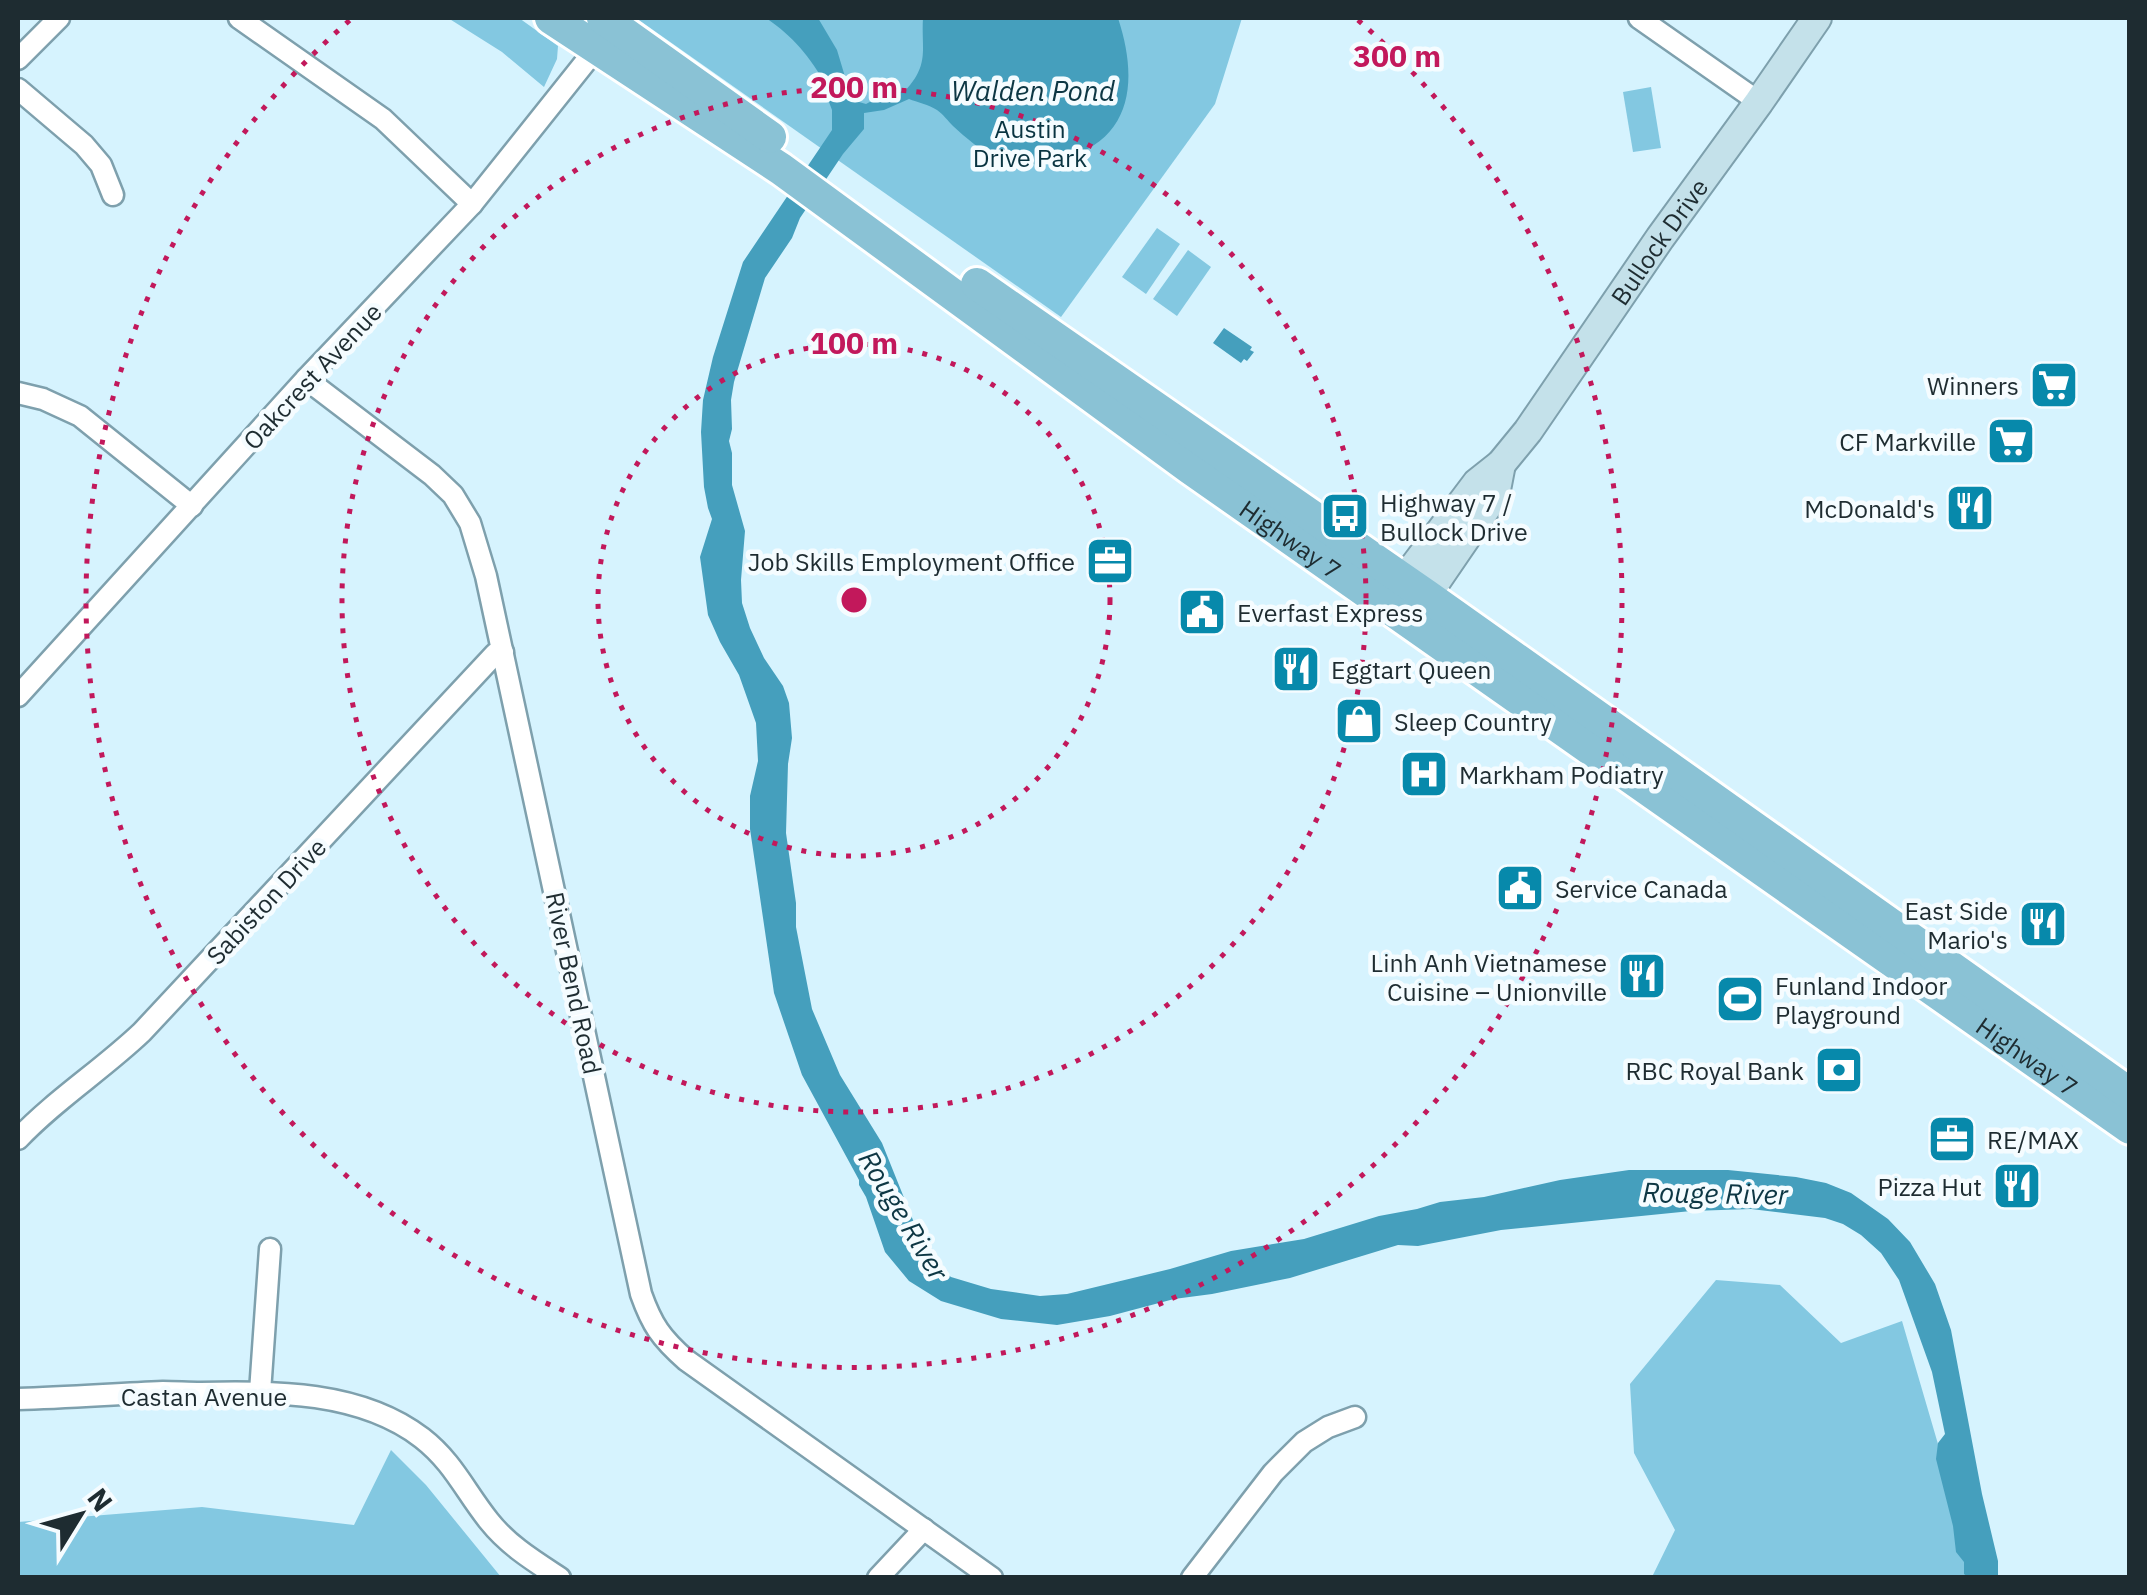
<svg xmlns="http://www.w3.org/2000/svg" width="2147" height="1595" font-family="'IBM Plex Sans',sans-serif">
	<rect width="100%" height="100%" fill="#d6f3fe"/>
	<!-- green -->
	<g fill="#83c8e1">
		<polygon points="448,18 519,18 558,46 557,59 544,87 502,52"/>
		<polygon points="636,18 1242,18 1215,104 1061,317"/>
		<polygon points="1651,87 1661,148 1633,152 1623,92"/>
		<polygon points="1157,228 1180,244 1146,294 1122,277"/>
		<polygon points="1188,250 1211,267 1177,316 1153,299"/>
		<polygon points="1716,1280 1780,1285 1841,1343 1902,1321 1957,1509 1970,1577 1652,1577 1675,1530 1634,1453 1630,1384"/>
		<polygon points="391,1450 426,1485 501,1577 18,1577 18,1522 202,1507 354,1525"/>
	</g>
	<!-- water -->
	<g fill="#459fbd">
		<path d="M766 18H818L837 50 846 80 859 102 866 104 883 95 905 91C930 64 921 50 923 18H1118C1138 79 1134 139 1063 159 1039 166 1020 167 996 158 981 151 965 137 953 126 948 121 943 114 937 110 929 105 917 102 909 99L884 110 864 113V129L843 154 800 218 792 238 765 278 734 382 731 400 732 429 729 441 732 453V485L745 531 741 580 742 603 750 628 764 658 783 686 789 703 792 738 788 764 786 833 796 903V927L812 1009 840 1075 882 1143 925 1250 932 1261 951 1277 991 1289 1040 1296 1067 1294 1170 1269 1231 1251 1304 1239 1379 1216 1417 1209 1440 1202 1484 1197 1560 1180 1629 1170H1728L1796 1177 1826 1183 1851 1193 1888 1219 1910 1242 1935 1284 1951 1330 1982 1494 1998 1561V1577H1968L1964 1574V1562L1956 1552 1953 1526 1936 1459 1938 1443 1945 1434 1932 1372 1899 1280 1881 1253 1861 1235 1843 1224 1825 1218 1751 1209 1691 1211 1501 1230 1418 1246 1398 1245 1290 1278 1212 1294 1174 1299 1110 1316 1057 1325 1001 1319 941 1301 909 1281 885 1252 866 1197 859 1185V1180L802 1075 774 993 750 829V796L758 761 756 723 739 675 720 642 708 615 700 557 712 519 708 508 704 487 701 432 703 400 713 357 743 262 832 130V110L824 89 826 85C810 57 793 36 766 18Z"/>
		<polygon points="1224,328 1252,347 1250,350 1254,352 1247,361 1244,359 1241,363 1213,343"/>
	</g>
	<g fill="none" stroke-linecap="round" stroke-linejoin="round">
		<!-- street casing -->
		<g stroke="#7ea0ad" stroke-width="25">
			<g id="street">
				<polyline points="239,18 383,119 472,204"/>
				<polyline points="1639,18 1759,102"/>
				<polyline points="18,59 59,18"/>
				<polyline points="18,89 84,145 101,165 113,195"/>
				<path d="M306 379 432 475 453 495 470 523 486 576 641 1294C652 1325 661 1338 686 1360L992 1578"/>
				<polyline points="18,393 43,399 80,416 192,506"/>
				<polyline points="18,696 306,379 472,204 587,60 595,47"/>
				<path d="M18 1139C56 1099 102 1070 142 1032L495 654 503 652"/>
				<polyline points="260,1392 270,1249"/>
				<path d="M18 1399C66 1398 114 1394 163 1392 176 1392 188 1393 201 1393 274 1391 361 1391 422 1438 453 1462 465 1491 489 1521 509 1546 534 1561 560 1578"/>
				<polyline points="878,1578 924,1529"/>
				<polyline points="1192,1578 1273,1473 1304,1442 1328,1427 1355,1417"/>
			</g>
		</g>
		<!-- secondary casing -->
		<g stroke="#7ea0ad" stroke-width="32">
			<g id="secondary">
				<path id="s1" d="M1404 580 1477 483 1501 464 1528 431 1660 238 1759 102 1817 18"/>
				<polyline points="1415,612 1495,495 1501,464"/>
			</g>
		</g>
		<!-- primary casing -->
		<g stroke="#fff" stroke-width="38">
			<g id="primary">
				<path id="s2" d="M551 18 781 169 1190 468 2130 1128"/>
				<polyline points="603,18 770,137"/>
				<polyline points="977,284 1427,596 2130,1094"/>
			</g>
		</g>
		<!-- street -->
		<use href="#street" stroke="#fff" stroke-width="20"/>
		<!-- secondary -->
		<use href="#secondary" stroke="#c4e1ea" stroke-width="28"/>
		<!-- primary -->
		<use href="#primary" stroke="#8ac2d5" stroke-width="32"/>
	</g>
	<!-- distance rings -->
	<g fill="none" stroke="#c2185b" stroke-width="5" stroke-dasharray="5 10">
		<circle cx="854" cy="600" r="256"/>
		<circle cx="854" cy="600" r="512"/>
		<path d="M1358 20A768 768 0 1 1 350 20"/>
	</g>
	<!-- icons -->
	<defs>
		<g id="supermarket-square" transform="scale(2.5)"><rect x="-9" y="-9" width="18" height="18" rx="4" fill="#0789ab" stroke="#f5fcff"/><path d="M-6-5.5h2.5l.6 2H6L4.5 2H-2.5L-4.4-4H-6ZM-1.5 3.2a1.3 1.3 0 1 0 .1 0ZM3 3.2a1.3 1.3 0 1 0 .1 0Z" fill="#fff"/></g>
		<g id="restaurant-square" transform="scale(2.5)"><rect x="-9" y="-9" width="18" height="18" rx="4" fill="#0789ab" stroke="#f5fcff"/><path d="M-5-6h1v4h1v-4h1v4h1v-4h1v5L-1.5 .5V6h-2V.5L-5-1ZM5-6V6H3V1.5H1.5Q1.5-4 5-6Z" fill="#fff"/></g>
		<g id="bus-square" transform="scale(2.5)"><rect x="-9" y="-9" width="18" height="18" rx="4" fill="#0789ab" stroke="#f5fcff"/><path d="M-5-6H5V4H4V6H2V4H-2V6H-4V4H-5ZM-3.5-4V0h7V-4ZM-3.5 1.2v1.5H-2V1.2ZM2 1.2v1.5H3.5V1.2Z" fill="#fff"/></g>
		<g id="office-square" transform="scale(2.5)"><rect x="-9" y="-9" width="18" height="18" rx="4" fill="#0789ab" stroke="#f5fcff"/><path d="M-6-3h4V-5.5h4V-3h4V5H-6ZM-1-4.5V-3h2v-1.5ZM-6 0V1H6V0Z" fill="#fff"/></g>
		<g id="civic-square" transform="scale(2.5)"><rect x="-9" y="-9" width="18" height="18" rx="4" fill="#0789ab" stroke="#f5fcff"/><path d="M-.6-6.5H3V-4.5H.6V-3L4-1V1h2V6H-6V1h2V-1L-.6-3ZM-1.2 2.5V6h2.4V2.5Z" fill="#fff"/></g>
		<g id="shop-square" transform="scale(2.5)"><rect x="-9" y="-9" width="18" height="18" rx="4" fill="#0789ab" stroke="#f5fcff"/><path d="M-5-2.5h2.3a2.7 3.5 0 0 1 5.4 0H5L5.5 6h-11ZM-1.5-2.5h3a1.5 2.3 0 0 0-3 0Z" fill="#fff"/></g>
		<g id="hospital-square" transform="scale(2.5)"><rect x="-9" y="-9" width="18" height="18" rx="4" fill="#0789ab" stroke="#f5fcff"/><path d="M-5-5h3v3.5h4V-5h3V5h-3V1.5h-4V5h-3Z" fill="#fff"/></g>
		<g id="stadium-square" transform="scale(2.5)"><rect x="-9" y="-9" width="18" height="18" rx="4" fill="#0789ab" stroke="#f5fcff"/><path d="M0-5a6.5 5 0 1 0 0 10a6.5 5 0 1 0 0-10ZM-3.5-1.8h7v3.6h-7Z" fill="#fff"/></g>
		<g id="bank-square" transform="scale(2.5)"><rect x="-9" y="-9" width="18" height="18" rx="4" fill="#0789ab" stroke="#f5fcff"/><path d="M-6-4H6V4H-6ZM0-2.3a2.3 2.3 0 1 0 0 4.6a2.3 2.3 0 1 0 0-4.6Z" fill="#fff"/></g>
	</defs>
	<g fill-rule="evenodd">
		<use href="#supermarket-square" x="2054" y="385"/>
		<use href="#supermarket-square" x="2011" y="441"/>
		<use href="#restaurant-square" x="1970" y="508"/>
		<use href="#bus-square" x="1345" y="516"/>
		<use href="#office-square" x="1110" y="561"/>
		<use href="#civic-square" x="1202" y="612"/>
		<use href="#restaurant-square" x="1296" y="669"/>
		<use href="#shop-square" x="1359" y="721"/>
		<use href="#hospital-square" x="1424" y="774"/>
		<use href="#civic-square" x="1520" y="888"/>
		<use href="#restaurant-square" x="2043" y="924"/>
		<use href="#restaurant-square" x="1642" y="976"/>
		<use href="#stadium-square" x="1740" y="999"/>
		<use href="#bank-square" x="1839" y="1070"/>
		<use href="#office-square" x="1952" y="1139"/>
		<use href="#restaurant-square" x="2017" y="1186"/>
	</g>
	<g text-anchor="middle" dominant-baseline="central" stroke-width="9" stroke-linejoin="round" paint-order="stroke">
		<!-- park labels -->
		<g font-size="25" fill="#093441" stroke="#f5fcff">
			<text x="1030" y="128">Austin<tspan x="1030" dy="29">Drive Park</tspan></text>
		</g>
		<!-- street labels -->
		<g font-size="25" fill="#1e2c31" stroke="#f5fcff">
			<text stroke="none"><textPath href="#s1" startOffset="425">Bullock Drive</textPath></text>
			<text transform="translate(312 376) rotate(-47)">Oakcrest Avenue</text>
			<text stroke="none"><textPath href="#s2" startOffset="905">Highway 7</textPath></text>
			<text transform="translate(266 901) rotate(-47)">Sabiston Drive</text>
			<text transform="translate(574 983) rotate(78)">River Bend Road</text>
			<text stroke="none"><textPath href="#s2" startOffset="1805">Highway 7</textPath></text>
			<text x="204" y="1396">Castan Avenue</text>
		</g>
		<!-- poi labels -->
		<g font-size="25" fill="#1e2c31" stroke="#f5fcff" text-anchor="end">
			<text x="2019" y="385">Winners</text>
			<text x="1976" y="441">CF Markville</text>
			<text x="1380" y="502" text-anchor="start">Highway 7 /<tspan x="1380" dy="29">Bullock Drive</tspan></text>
			<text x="1935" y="508">McDonald's</text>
			<text x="1075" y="561">Job Skills Employment Office</text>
			<text x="1237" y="612" text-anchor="start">Everfast Express</text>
			<text x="1331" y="669" text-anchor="start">Eggtart Queen</text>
			<text x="1394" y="721" text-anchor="start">Sleep Country</text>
			<text x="1459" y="774" text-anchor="start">Markham Podiatry</text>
			<text x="1555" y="888" text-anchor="start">Service Canada</text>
			<text x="2008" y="910">East Side<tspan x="2008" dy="29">Mario's</tspan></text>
			<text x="1607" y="962">Linh Anh Vietnamese<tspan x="1607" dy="29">Cuisine – Unionville</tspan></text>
			<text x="1775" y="985" text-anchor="start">Funland Indoor<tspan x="1775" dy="29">Playground</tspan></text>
			<text x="1804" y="1070">RBC Royal Bank</text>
			<text x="1987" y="1139" text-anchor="start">RE/MAX</text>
			<text x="1982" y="1186">Pizza Hut</text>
		</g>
		<!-- water labels -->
		<g font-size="28" font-style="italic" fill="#0d3744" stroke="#f5fcff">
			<text x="1033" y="90">Walden Pond</text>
			<text transform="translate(1715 1193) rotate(1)">Rouge River</text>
			<text transform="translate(904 1215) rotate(59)">Rouge River</text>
		</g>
	</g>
	<circle cx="854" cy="600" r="15" fill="#c2185b" stroke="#f5fcff" stroke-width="5"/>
	<g font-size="30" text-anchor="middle" font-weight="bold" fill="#c2185b" stroke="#f5fcff" stroke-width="9" stroke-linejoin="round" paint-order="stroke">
		<text x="1397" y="67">300 m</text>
		<text x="854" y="98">200 m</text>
		<text x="854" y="354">100 m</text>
	</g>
	<!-- border -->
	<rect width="2147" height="1595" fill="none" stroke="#1e2c31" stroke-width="40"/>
	<!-- north arrow -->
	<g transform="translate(80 1515) rotate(53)" stroke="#f5fcff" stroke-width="8" paint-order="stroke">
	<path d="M0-8L18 38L0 25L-18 38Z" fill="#1e2c31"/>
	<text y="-15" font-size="28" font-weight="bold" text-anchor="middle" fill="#1e2c31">N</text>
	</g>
</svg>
